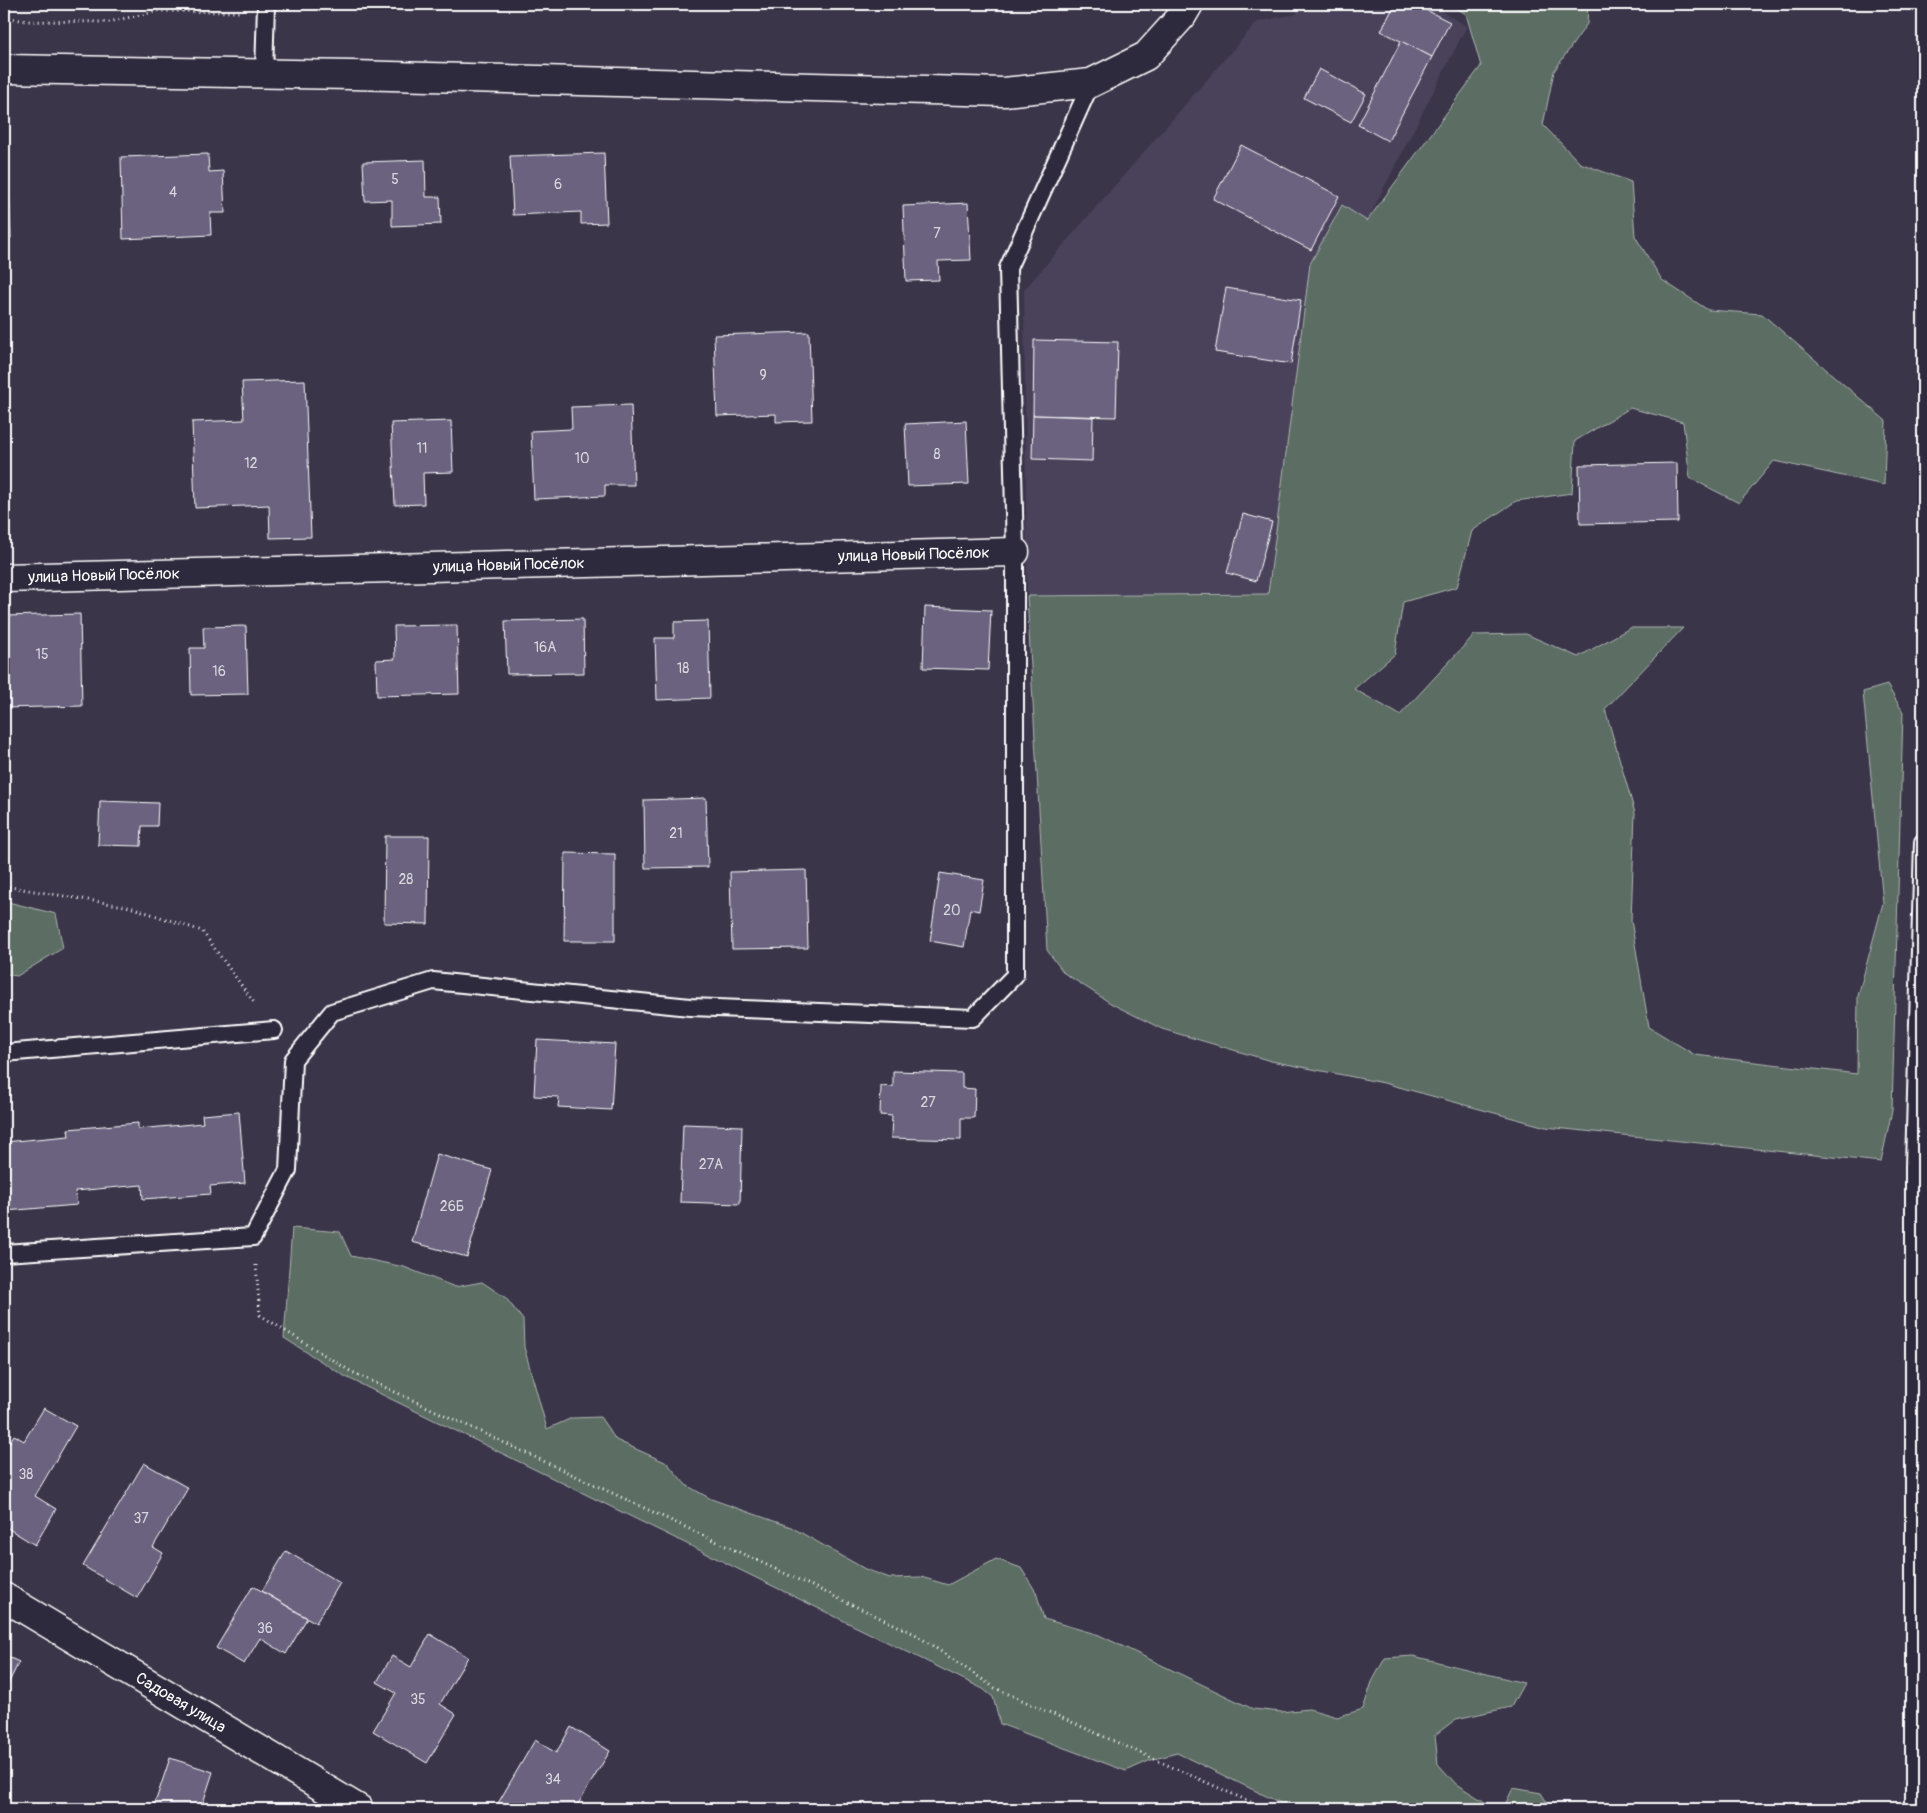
<svg xmlns="http://www.w3.org/2000/svg" width="1927" height="1813" font-family="Pangolin,sans-serif">
	<rect width="100%" height="100%" fill="#3b354a"/>
	<filter id="ink" filterUnits="userSpaceOnUse"><feTurbulence type="fractalNoise" baseFrequency=".02" numOctaves="2"/><feDisplacementMap in="SourceGraphic" scale="10" xChannelSelector="R" yChannelSelector="G"/><feConvolveMatrix kernelMatrix="1 2 1 2 8 2 1 2 1" color-interpolation-filters="sRGB"/></filter>
	<g filter="url(#ink)">
		<!-- built -->
		<polygon fill="#49425a" points="1300,4 1428,4 1467,26 1367,221 1341,205 1310,264 1268,594 1027,596 1024,290 1257,22 1296,14"/>
		<!-- green -->
		<g fill="#5c6d64" stroke="#aeb6b2">
			<polygon points="1450,4 1588,4 1587,24 1554,71 1543,125 1580,163 1631,182 1635,236 1662,280 1708,310 1762,314 1886,421 1884,485 1774,461 1739,503 1690,478 1683,422 1630,408 1575,441 1572,493 1516,501 1472,531 1457,587 1403,602 1395,654 1354,689 1400,715 1474,635 1526,634 1578,657 1630,628 1683,628 1605,709 1635,813 1631,920 1649,1027 1695,1055 1857,1074 1858,996 1883,903 1863,692 1887,685 1903,712 1892,1110 1881,1162 1546,1127 1384,1083 1271,1061 1162,1029 1112,1004 1064,973 1047,950 1027,596 1268,594 1310,264 1342,205 1367,221 1481,66 1466,14"/>
			<polygon points="4,901 56,914 63,948 17,976 4,974"/>
			<polygon points="292,1228 340,1232 351,1256 404,1267 455,1287 482,1282 506,1298 523,1320 524,1347 547,1429 572,1418 600,1417 616,1440 667,1463 686,1485 711,1499 791,1527 865,1569 890,1578 921,1577 948,1585 996,1559 1021,1568 1036,1592 1044,1619 1099,1635 1253,1709 1281,1712 1309,1709 1337,1717 1363,1709 1372,1682 1385,1658 1413,1656 1524,1683 1511,1707 1456,1719 1435,1735 1438,1764 1456,1784 1496,1809 1293,1809 1177,1753 1151,1760 1126,1771 1000,1724 993,1697 983,1689 346,1377 284,1338"/>
			<polygon points="1513,1788 1541,1793 1551,1809 1503,1809"/>
		</g>
		<!-- building -->
		<g fill="#6b627f" stroke="#fff">
			<polygon points="1395,4 1414,4 1450,22 1432,57 1381,31"/>
			<polygon points="1401,41 1432,57 1388,141 1358,125"/>
			<polygon points="1319,69 1366,94 1351,122 1304,98"/>
			<polygon points="1241,145 1339,196 1311,250 1213,199"/>
			<polygon points="4,152 8,152 11,238 4,238"/>
			<polygon points="604,153 607,223 581,224 581,212 513,215 510,156"/>
			<polygon points="208,154 209,172 223,171 225,213 210,213 211,235 123,239 121,157"/>
			<polygon points="425,160 426,197 440,197 441,224 392,226 392,200 365,201 363,162"/>
			<polygon points="968,203 971,260 938,261 939,280 906,281 903,206"/>
			<polygon points="1226,288 1301,300 1291,364 1215,352"/>
			<polygon points="809,332 812,421 776,422 776,414 717,416 714,335"/>
			<polygon points="1034,340 1118,342 1116,417 1033,415"/>
			<polygon points="305,380 311,537 270,538 269,505 195,508 192,422 244,420 242,382"/>
			<polygon points="631,405 634,485 605,485 605,496 534,499 531,431 572,429 571,407"/>
			<polygon points="1033,415 1093,417 1092,461 1032,459"/>
			<polygon points="451,421 453,472 423,473 424,504 395,505 391,423"/>
			<polygon points="966,421 969,484 908,486 905,424"/>
			<polygon points="1677,463 1678,522 1580,524 1579,465"/>
			<polygon points="1243,514 1272,522 1256,581 1227,573"/>
			<polygon points="925,607 991,610 988,670 923,668"/>
			<polygon points="80,614 82,706 4,708 4,616"/>
			<polygon points="583,619 584,673 507,674 505,621"/>
			<polygon points="708,621 710,698 657,700 655,638 674,638 674,622"/>
			<polygon points="457,625 459,694 377,696 376,660 395,659 394,626"/>
			<polygon points="246,626 248,694 191,695 190,648 204,648 203,627"/>
			<polygon points="706,798 708,867 645,868 644,800"/>
			<polygon points="100,801 158,803 157,826 142,826 141,846 98,845"/>
			<polygon points="385,836 429,836 428,924 384,923"/>
			<polygon points="565,853 615,854 615,941 564,941"/>
			<polygon points="806,870 808,948 732,949 730,872"/>
			<polygon points="940,873 984,880 979,911 970,909 964,947 930,941"/>
			<polygon points="537,1040 615,1044 611,1110 558,1107 559,1097 534,1096"/>
			<polygon points="893,1071 962,1073 962,1088 975,1089 974,1118 961,1118 961,1140 891,1138 892,1116 880,1115 881,1086 893,1087"/>
			<polygon points="239,1112 245,1183 210,1186 211,1194 143,1199 142,1185 75,1191 77,1205 5,1211 4,1142 69,1136 68,1129 138,1123 138,1129 203,1123 202,1115"/>
			<polygon points="683,1124 742,1126 740,1204 680,1202"/>
			<polygon points="437,1154 492,1170 467,1257 412,1242"/>
			<polygon points="44,1408 76,1426 35,1496 56,1509 35,1545 4,1526 4,1451 14,1435 24,1441"/>
			<polygon points="144,1463 188,1488 153,1547 163,1553 137,1598 83,1566"/>
			<polygon points="286,1551 340,1583 316,1623 262,1591"/>
			<polygon points="253,1586 307,1618 286,1654 260,1638 244,1664 216,1648"/>
			<polygon points="430,1634 468,1657 440,1704 456,1714 427,1763 373,1731 396,1693 377,1682 392,1656 411,1667"/>
			<polygon points="4,1655 19,1662 4,1692"/>
			<polygon points="571,1727 610,1751 575,1809 504,1809 497,1805 535,1740 556,1753"/>
			<polygon points="170,1758 213,1772 201,1809 153,1809"/>
			<polygon points="641,1801 654,1809 636,1809"/>
		</g>
		<g fill="none" stroke-linecap="round" stroke-linejoin="round">
			<!-- lane casing -->
			<g stroke="#fff" stroke-width="20">
				<g id="lane">
					<polyline points="264,74 266,4"/>
					<polyline points="4,1053 274,1030"/>
					<polyline points="4,1253 253,1237 288,1170 293,1060 332,1012 433,981 690,1007 973,1018 1015,975 1015,552 1008,268 1091,83"/>
					<polyline points="1914,1809 1914,1166 1923,842"/>
				</g>
			</g>
			<!-- street casing -->
			<g stroke="#fff" stroke-width="31">
				<g id="street">
					<path id="s1" d="M4 578 1015 552"/>
					<path id="s2" d="M4 1597 359 1809"/>
				</g>
			</g>
			<!-- secondary casing -->
			<g stroke="#fff" stroke-width="31">
				<polyline id="secondary" points="4,69 352,75 1004,92 1091,83 1146,56 1182,16 1189,4"/>
			</g>
			<!-- path -->
			<g stroke="#fff" stroke-width="3" stroke-dasharray="1 4" stroke-linecap="butt">
				<polyline points="4,17 26,21 109,22 158,11 240,12"/>
				<polyline points="4,886 130,907 202,931 255,1004"/>
				<polyline points="256,1265 260,1315 350,1371 915,1634 995,1688 1266,1809"/>
			</g>
			<!-- lane -->
			<use href="#lane" stroke="#2f2a3d" stroke-width="16"/>
			<!-- street -->
			<use href="#street" stroke="#2f2a3d" stroke-width="28"/>
			<!-- secondary -->
			<use href="#secondary" stroke="#2f2a3d" stroke-width="28"/>
		</g>
	</g>
	<g text-anchor="middle" dominant-baseline="central" stroke-width="5" stroke-linejoin="round" paint-order="stroke">
		<!-- number labels -->
		<g font-size="14" fill="#dad8df">
			<text x="395" y="179">5</text>
			<text x="558" y="184">6</text>
			<text x="173" y="192">4</text>
			<text x="937" y="233">7</text>
			<text x="763" y="375">9</text>
			<text x="422" y="448">11</text>
			<text x="937" y="454">8</text>
			<text x="582" y="458">10</text>
			<text x="251" y="463">12</text>
			<text x="545" y="647">16А</text>
			<text x="42" y="654">15</text>
			<text x="683" y="668">18</text>
			<text x="219" y="671">16</text>
			<text x="676" y="833">21</text>
			<text x="406" y="879">28</text>
			<text x="952" y="910">20</text>
			<text x="928" y="1102">27</text>
			<text x="711" y="1164">27А</text>
			<text x="452" y="1206">26Б</text>
			<text x="26" y="1474">38</text>
			<text x="141" y="1518">37</text>
			<text x="265" y="1628">36</text>
			<text x="418" y="1699">35</text>
			<text x="553" y="1779">34</text>
		</g>
		<!-- street labels -->
		<g font-size="16" fill="#fff" stroke="#2f2a3d">
			<text stroke="none"><textPath href="#s1" startOffset="910">улица Новый Посёлок</textPath></text>
			<text stroke="none"><textPath href="#s1" startOffset="505">улица Новый Посёлок</textPath></text>
			<text stroke="none"><textPath href="#s1" startOffset="100">улица Новый Посёлок</textPath></text>
			<text stroke="none"><textPath href="#s2" startOffset="206">Садовая улица</textPath></text>
		</g>
	</g>
	<!-- margin -->
	<rect width="1927" height="1813" fill="none" stroke="#2f2a3d" stroke-width="20"/>
	<rect x="10" y="10" width="1907" height="1793" fill="none" stroke="#fff" stroke-width="2" filter="url(#ink)"/>
</svg>
